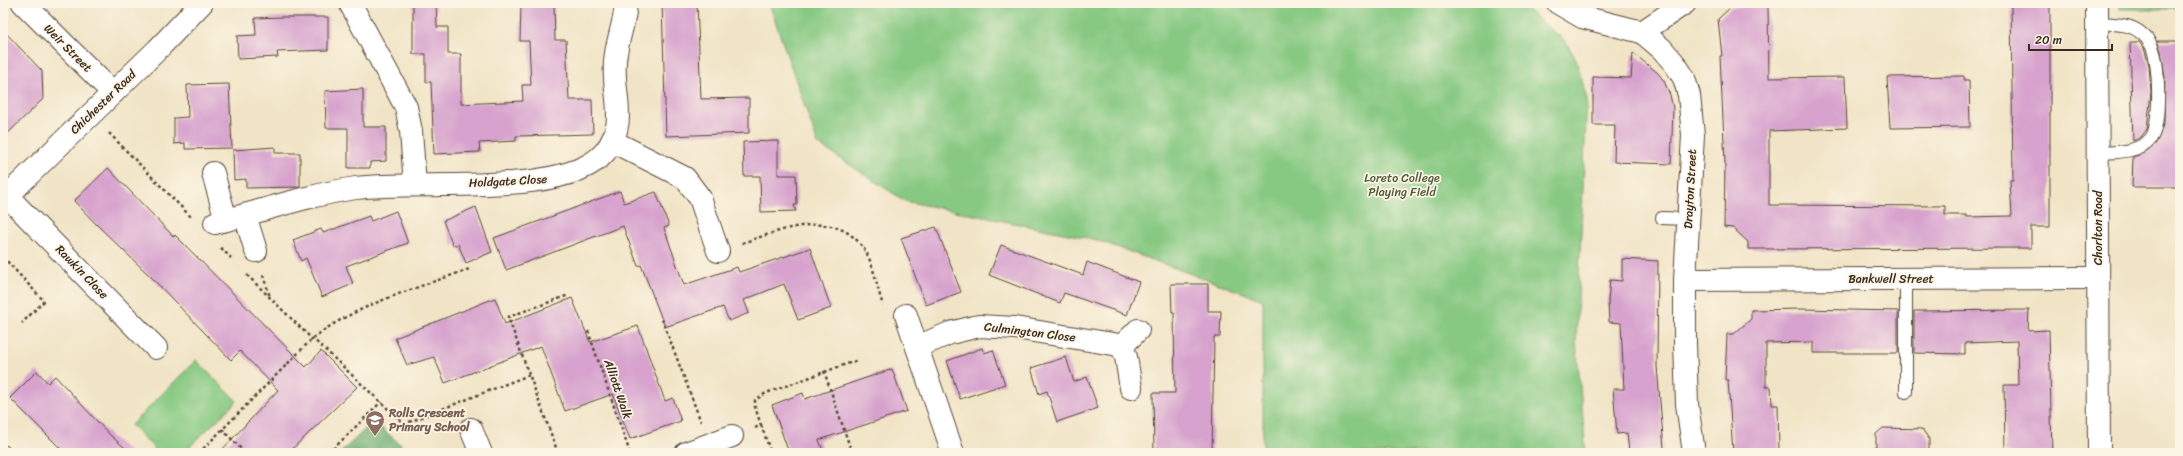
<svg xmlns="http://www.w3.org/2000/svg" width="2183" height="456" font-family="Sriracha,sans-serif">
	<rect width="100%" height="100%" fill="#fcf5e5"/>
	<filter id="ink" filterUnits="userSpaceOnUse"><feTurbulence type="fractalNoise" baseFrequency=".025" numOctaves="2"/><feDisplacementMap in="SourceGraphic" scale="8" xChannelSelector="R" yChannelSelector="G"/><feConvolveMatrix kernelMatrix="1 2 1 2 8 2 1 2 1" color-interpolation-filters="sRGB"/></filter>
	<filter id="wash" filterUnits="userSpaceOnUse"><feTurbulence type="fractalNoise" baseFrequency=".012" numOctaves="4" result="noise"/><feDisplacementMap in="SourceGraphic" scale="16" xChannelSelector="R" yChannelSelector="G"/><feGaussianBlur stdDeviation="0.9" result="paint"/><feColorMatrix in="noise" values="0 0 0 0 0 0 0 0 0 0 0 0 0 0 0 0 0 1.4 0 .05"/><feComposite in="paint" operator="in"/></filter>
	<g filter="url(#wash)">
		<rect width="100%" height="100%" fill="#f1e4c6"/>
		<!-- green -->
		<g fill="#87c982" stroke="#617a50">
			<polygon points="769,3 1519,3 1565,41 1576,59 1587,99 1576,341 1586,453 1263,453 1263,300 1097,240 905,201 818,144"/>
			<rect x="2120" y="3" width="60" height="6"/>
			<polygon points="196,360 237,401 183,453 159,453 131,425"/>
		</g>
		<!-- forest -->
		<polygon fill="#6dad70" stroke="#546c47" points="374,421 410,453 340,453"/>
		<g id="blocks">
			<!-- building -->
			<g fill="#d7a3ce">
				<polygon points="413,3 436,3 437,27 448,27 448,54 461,54 461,104 523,101 522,85 531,85 529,41 520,41 521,3 554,3 555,40 566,40 569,100 592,100 593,134 516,136 516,141 479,143 480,152 434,154 431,82 426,82 426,54 413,54"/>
				<polygon points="662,3 697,3 701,99 749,98 749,133 666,136"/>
				<polygon points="2011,3 2050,3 2050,227 2031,227 2031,248 1748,249 1748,242 1733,228 1724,227 1725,163 1720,56 1722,56 1718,19 1731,7 1768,6 1769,78 1845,77 1847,128 1769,131 1769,205 1945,206 1945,215 1966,215 1967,217 2012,216 2010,180 2013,180"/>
				<polygon points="283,17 328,17 328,50 277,52 278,57 238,59 237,36 256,35 255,18"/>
				<polygon points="3,30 42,71 43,99 3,138"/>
				<polygon points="2157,41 2180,41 2180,187 2132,187 2133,157 2144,153 2156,143 2164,122 2165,77 2161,51"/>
				<polygon points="2130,42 2139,42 2144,48 2149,65 2151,92 2147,129 2141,137 2133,141"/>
				<polygon points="1633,53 1658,73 1664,81 1670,95 1673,108 1671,164 1614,162 1615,125 1593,125 1593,77 1631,78"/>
				<polygon points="1964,76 1964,80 1969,80 1970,127 1890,128 1887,77"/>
				<polygon points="229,84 232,148 185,149 185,143 174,144 174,118 188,117 187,85"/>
				<polygon points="363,89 363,127 386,127 386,161 370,162 370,168 348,168 348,128 326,128 325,91"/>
				<polygon points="778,141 778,175 796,175 797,205 794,205 796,211 761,212 760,176 744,176 743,142"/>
				<polygon points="275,147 275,153 300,153 300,187 246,188 246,179 234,180 233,150"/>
				<polygon points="108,168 174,237 175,235 306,367 321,351 357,387 288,453 219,453 278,390 240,351 231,360 150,276 97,225 74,201"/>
				<polygon points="620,191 624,203 656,192 669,226 664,228 684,285 737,267 739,272 810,248 831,308 798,320 784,284 744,300 749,313 729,321 723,307 665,327 641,265 638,266 623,226 506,270 494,238"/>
				<polygon points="476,207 492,252 466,263 458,244 453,246 443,221"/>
				<polygon points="396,211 408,243 346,266 353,284 322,297 306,258 301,261 293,240 321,229 323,233 369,216 371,221"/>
				<polygon points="936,227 961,292 926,305 901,238"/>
				<polygon points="1001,245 1083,275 1087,262 1139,282 1127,315 1064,293 1060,303 989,275"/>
				<polygon points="1622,259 1658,261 1657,366 1664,449 1629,452 1627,433 1617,434 1613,389 1624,389 1621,323 1609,322 1608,301 1610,280 1622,281"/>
				<polygon points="1171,284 1208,284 1208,311 1221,311 1220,337 1214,337 1212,453 1154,453 1153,393 1175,393 1174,312 1172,312"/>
				<polygon points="495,298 505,324 572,298 590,342 638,326 665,401 673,398 681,421 630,439 613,394 565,411 541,346 445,383 434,357 407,365 395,338"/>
				<polygon points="1800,309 1898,311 1898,353 1813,353 1813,342 1766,343 1766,387 1771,387 1772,405 1778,405 1779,453 1733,453 1728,380 1725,380 1727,334 1734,334 1751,319 1751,310"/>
				<polygon points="2029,310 2028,331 2049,330 2052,453 2005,453 2004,385 2018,385 2017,341 1965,343 1965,354 1914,353 1914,311"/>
				<polygon points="982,348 984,353 993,350 1005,384 960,399 947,361"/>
				<polygon points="1066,357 1074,382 1087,377 1098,408 1057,422 1047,391 1039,394 1031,368"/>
				<polygon points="892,369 907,411 819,440 824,453 789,453 772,405 803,393 805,399"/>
				<polygon points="37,371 48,383 55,376 110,435 131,453 65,453 10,398"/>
				<polygon points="1883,428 1922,429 1929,439 1929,453 1876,453 1876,434"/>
			</g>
		</g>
	</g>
	<g filter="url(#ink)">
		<use href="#blocks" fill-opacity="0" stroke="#564637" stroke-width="1"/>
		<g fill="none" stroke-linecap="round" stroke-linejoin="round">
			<!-- service casing -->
			<g stroke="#564637" stroke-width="14">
				<g id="service">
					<path d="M2098 23C2112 24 2130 23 2141 33 2145 36 2149 41 2151 45 2160 60 2161 125 2151 138 2139 153 2117 152 2099 153"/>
					<polyline points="1662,218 1688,219"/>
					<polyline points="1906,279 1906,392"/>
					<polyline points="3,451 5,453"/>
				</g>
			</g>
			<!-- minor casing -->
			<g stroke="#564637" stroke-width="24">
				<g id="minor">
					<polyline points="23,3 113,93"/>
					<polyline points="350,3 406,107 411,131 415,185"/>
					<polyline points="1558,3 1582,17 1642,32 1662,49 1675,64 1684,78 1689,95 1693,135 1685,280 1685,342 1687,404 1694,453"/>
					<polyline points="1642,32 1685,3"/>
					<polyline points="612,141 685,178 700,198 718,251"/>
					<polyline points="213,173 226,220"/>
					<polyline points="7,196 156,348"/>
					<polyline points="3,200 157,50 202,3"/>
					<polyline points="245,215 256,251"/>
					<path d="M215 223C262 211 308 195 356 188 416 179 566 199 605 152 629 122 612 95 615 62 616 42 625 24 626 3"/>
					<polyline points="1685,280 2098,278"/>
					<polyline points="906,315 953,453"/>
					<polyline points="1122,346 1138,330"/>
					<polyline points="917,347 950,333 979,326 1015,328 1113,344 1122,346 1126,357 1131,388"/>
					<polyline points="471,429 481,453"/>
					<polyline points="686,453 732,436"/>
				</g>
			</g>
			<!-- secondary casing -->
			<g stroke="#564637" stroke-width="24">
				<polyline id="secondary" points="2097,3 2099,453"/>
			</g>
			<!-- path -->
			<g stroke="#564637" stroke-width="2.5" stroke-dasharray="3 3" stroke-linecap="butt">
				<polyline points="109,133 191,217"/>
				<path d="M742 243C783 230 837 205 866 252 874 266 877 289 883 305"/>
				<polyline points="221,248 231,258"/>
				<polyline points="3,257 44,301 22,323"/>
				<polyline points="247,275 312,339 319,344 404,424 529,375"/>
				<polyline points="263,275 270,297"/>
				<polyline points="662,319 701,422"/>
				<polyline points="588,331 630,453"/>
				<polyline points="824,371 852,453"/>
				<polyline points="761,425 771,453"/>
				<polyline points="755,428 761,425 755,407 755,400 766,393 858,360"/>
				<polyline points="222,429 245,453"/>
				<path d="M199 453 312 339C356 304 416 289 469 269"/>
				<polyline points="329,453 381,402"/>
				<polyline points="558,453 508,317 569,295"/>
			</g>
			<!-- service -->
			<use href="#service" stroke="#fff" stroke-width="12"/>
			<!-- minor -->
			<use href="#minor" stroke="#fff" stroke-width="22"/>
			<!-- secondary -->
			<use href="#secondary" stroke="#fff" stroke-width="22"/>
		</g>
	</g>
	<!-- icons -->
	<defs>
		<g id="school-pin" transform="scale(1)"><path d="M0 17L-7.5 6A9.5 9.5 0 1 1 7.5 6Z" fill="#8d6e63" stroke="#fcf5e5"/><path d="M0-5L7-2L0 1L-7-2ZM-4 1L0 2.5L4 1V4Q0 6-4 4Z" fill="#fff"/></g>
	</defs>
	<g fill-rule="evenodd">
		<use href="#school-pin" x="375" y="420"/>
	</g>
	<g text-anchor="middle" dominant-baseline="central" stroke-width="3.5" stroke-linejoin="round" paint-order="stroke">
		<!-- street labels -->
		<g font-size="12" fill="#3b2a1e" stroke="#fcf5e5">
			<text transform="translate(68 48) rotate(45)">Weir Street</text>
			<text transform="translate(103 102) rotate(-44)">Chichester Road</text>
			<text transform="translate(508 181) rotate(-3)">Holdgate Close</text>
			<text transform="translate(1690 189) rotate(-87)">Drayton Street</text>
			<text transform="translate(2098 228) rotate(-90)">Chorlton Road</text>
			<text transform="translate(82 272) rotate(46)">Rawkin Close</text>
			<text x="1891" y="279">Bankwell Street</text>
			<text transform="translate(1030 332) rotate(7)">Culmington Close</text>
			<text transform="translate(618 389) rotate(71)">Alliott Walk</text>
		</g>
		<!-- park labels -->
		<g font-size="12" fill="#525a3c" stroke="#fcf5e5">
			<text x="1402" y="178">Loreto College<tspan x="1402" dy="14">Playing Field</tspan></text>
		</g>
		<!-- education labels -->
		<g font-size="12" font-weight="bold" fill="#785e54" stroke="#fcf5e5" text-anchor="start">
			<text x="389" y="413">Rolls Crescent<tspan x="389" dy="14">Primary School</tspan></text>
		</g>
	</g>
	<!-- margin -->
	<rect width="2183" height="456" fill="none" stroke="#fcf5e5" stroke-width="16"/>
	<!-- scale -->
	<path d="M2029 44v6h83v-6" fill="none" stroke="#3b2a1e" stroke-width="2"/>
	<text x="2035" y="44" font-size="12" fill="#3b2a1e" stroke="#fcf5e5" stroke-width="3" paint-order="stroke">20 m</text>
</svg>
